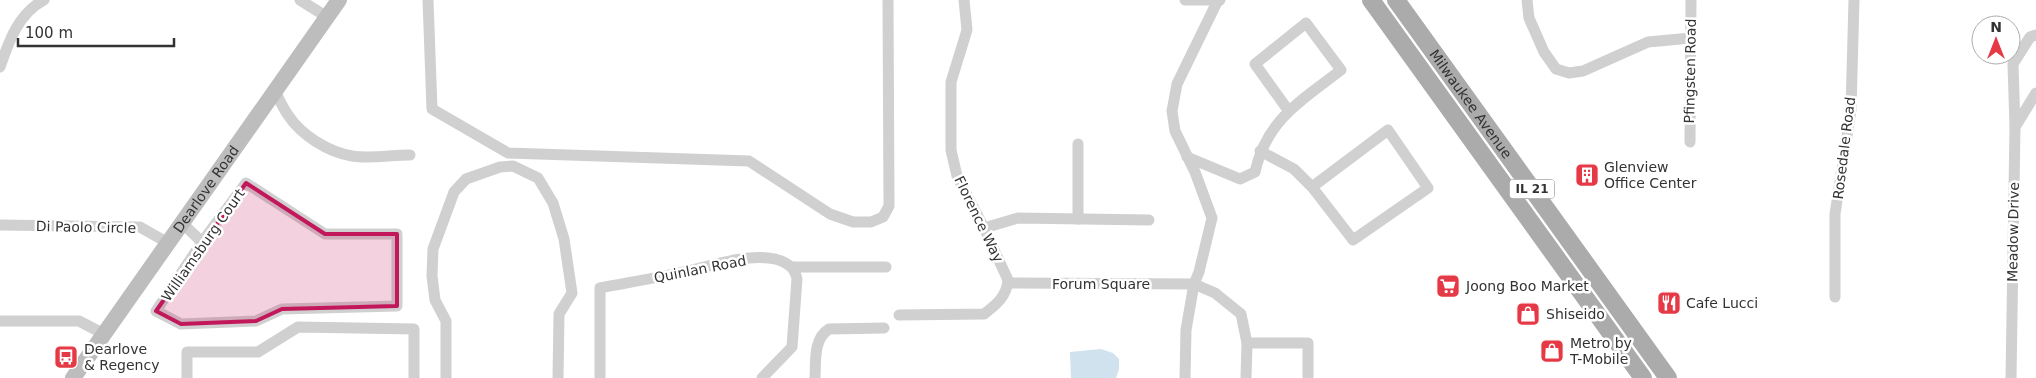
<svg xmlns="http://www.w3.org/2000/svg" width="2036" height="378" font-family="'DejaVu Sans',sans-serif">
	<rect width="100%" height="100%" fill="#fff"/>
	<!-- water -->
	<polygon fill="#cfe2ee" points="1101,349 1113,353 1119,359 1119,369 1116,378 1071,378 1070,352"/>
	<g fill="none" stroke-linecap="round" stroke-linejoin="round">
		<!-- street -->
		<g stroke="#d0d0d0" stroke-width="11">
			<polyline points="300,0 327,17"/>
			<polyline points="428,0 432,109 508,153 749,161 830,214 853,222 871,222 883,217 889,206 888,0"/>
			<polyline points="1185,0 1220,0"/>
			<polyline points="1527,0 1529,18 1544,52 1556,69 1569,73 1583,71 1648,42 1691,38"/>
			<path d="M0 67C9 41 18 14 44 0"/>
			<path d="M275 91C279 99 283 108 288 115 301 135 328 152 352 156 370 159 391 155 410 155"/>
			<polyline points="2015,127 2013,64 2030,37 2036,35"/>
			<polyline points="1690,142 1691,0"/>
			<polyline points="1260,151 1294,169 1312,187 1353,240 1428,188 1388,130 1312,187"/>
			<path d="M1187 157 1240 179 1255 172C1267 119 1301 101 1341 70L1306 23 1255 64 1288 110"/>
			<polygon points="246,183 325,234 397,234 397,306 282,309 256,321 181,324 156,311 202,242"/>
			<polyline points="1078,219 1078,144"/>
			<polyline points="182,223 202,242"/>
			<polyline points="0,225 140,227 168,243"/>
			<polyline points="984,228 1018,218 1149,220"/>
			<polyline points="792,267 886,267"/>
			<polyline points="1008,283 1194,284 1215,293 1241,314 1247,343 1246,378"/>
			<polyline points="1835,297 1835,214 1851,110 1854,0"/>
			<path d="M899 315 984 314C996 305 1007 296 1008 280L984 228 957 176 951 150V82L967 30 964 0"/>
			<polyline points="0,321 79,321 104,334"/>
			<polyline points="1247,343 1308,343 1308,378"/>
			<polyline points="187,378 187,352 258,352 298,327 414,329 414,378"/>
			<polyline points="446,378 446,321 435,300 432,276 433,249 454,192 466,179 500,167 513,166 538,178 553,203 564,239 572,293 559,314 558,378"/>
			<path d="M600 378V288C631 282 661 277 692 270 714 265 745 255 768 258 781 259 795 265 797 279L792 347 762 378"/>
			<path d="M815 378C816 361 813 339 829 329L884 328"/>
			<polyline points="1185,378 1186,330 1194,284 1199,272 1212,218 1195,172 1175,131 1172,111 1177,84 1218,0"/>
			<polyline points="2011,378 2015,127 2036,93"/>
		</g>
		<!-- secondary -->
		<path stroke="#bdbdbd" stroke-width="16" id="s1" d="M73 378 339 0"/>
		<!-- primary -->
		<g stroke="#ababab" stroke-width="18">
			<polyline points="1371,0 1643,378"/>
			<path id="s2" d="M1396 0 1668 378"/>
		</g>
	</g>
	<!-- marked area -->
	<path fill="#c2185b" fill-opacity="0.2" stroke="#c2185b" stroke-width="4" stroke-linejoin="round" d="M246 183 325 234H397V306L282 309 256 321 181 324 156 311Z"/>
	<!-- icons -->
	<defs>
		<g id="building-square" transform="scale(1.25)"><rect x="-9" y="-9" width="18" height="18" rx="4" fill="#e63946" stroke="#fff"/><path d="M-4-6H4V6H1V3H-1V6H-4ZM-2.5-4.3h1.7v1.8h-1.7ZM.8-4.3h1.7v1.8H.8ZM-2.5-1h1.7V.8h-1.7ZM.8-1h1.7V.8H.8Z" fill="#fff"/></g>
		<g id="supermarket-square" transform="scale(1.25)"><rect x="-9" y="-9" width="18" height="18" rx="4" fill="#e63946" stroke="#fff"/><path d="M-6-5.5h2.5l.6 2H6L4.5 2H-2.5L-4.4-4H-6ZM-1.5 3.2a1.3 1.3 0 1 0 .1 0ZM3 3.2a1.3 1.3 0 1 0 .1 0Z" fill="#fff"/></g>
		<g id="restaurant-square" transform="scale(1.25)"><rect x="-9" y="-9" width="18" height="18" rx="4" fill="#e63946" stroke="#fff"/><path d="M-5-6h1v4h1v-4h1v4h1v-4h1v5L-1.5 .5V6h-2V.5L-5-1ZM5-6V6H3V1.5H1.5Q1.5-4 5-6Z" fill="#fff"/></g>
		<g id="shop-square" transform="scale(1.25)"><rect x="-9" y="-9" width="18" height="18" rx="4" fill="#e63946" stroke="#fff"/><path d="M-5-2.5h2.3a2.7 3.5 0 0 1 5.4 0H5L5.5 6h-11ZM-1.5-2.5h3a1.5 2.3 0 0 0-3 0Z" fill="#fff"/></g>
		<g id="bus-square" transform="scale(1.25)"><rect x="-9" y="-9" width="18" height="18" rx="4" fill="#e63946" stroke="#fff"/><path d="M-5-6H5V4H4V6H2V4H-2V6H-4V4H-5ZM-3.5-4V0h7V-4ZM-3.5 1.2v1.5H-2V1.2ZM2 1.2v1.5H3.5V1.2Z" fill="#fff"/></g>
	</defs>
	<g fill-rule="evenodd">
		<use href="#building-square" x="1587" y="175"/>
		<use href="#supermarket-square" x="1448" y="286"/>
		<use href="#restaurant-square" x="1669" y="303"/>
		<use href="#shop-square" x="1528" y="314"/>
		<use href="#shop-square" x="1552" y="351"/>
		<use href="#bus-square" x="66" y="357"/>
	</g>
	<g text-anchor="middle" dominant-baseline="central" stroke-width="5" stroke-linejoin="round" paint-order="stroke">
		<!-- shield labels -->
		<rect fill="#fff" stroke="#707070" stroke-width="1" x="1509.5" y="179.5" width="45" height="19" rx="4"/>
		<g font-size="12" font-weight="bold" fill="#333">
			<text x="1532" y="189">IL 21</text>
		</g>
		<!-- street labels -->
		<g font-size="14" fill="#333" stroke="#fff">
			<text transform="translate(1690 71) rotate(-89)">Pfingsten Road</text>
			<text stroke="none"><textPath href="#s2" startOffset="128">Milwaukee Avenue</textPath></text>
			<text transform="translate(1844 148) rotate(-83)">Rosedale Road</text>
			<text stroke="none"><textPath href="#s1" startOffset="231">Dearlove Road</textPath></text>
			<text transform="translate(979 219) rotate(64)">Florence Way</text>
			<text transform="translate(86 227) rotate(1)">Di Paolo Circle</text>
			<text transform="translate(2013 232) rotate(-89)">Meadow Drive</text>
			<text transform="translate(203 245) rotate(-55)">Williamsburg Court</text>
			<text transform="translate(700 269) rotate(-11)">Quinlan Road</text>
			<text x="1101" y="284">Forum Square</text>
		</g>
		<!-- poi labels -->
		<g font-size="14" fill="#333" stroke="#fff" text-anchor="start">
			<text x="1604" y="167">Glenview<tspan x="1604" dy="16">Office Center</tspan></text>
			<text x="1466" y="286">Joong Boo Market</text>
			<text x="1686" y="303">Cafe Lucci</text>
			<text x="1546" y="314">Shiseido</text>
			<text x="1570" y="343">Metro by<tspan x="1570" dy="16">T-Mobile</tspan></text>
			<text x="84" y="349">Dearlove<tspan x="84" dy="16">&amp; Regency</tspan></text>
		</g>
	</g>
	<!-- north arrow -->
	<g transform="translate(1996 40)"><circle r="24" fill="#ffffff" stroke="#adadad"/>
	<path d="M0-4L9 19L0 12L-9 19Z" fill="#e63946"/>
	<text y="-8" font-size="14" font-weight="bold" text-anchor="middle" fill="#333333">N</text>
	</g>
	<!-- scale -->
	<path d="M18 38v8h156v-8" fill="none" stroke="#333333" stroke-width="2.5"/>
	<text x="25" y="38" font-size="15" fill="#333333" stroke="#ffffff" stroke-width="4" paint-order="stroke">100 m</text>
</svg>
